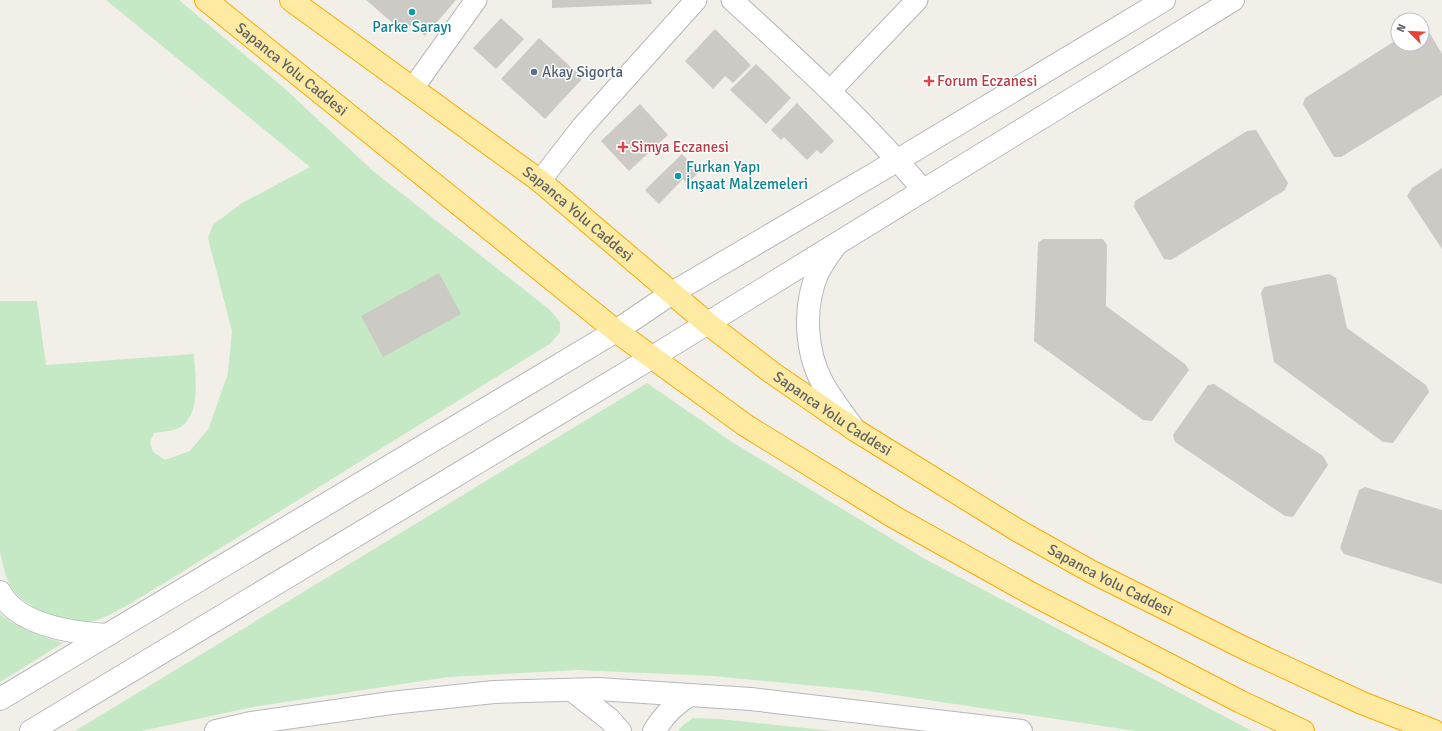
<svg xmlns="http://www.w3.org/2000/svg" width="1442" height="731" font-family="Signika,sans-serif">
	<rect width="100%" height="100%" fill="#f1efe8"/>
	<!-- green -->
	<g fill="#c5e8c5">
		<path d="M106 0H179L283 87 373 171 550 310 560 322V332L551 343 161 585C143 595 108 620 88 622 66 624 27 608 14 591 5 579 3 565 0 551V301H37L46 365 194 354C195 375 202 415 179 428 172 431 161 432 154 433L150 442 153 452 165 460 190 451 209 428 228 373 232 331 208 238 213 225 242 203 310 167Z"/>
		<polygon points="647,383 735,444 925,559 1252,731 1136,731 868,691 713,676 577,670 448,677 253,707 141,731 75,731"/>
		<path d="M0 614C18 629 41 636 63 643L0 682Z"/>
		<polygon points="693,718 719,719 833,731 678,731 682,726"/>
	</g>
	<!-- building -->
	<g fill="#cccac5">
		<polygon points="366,0 456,0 425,36 412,24 404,33"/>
		<polygon points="552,0 651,0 652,4 552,8"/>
		<polygon points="501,18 524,39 496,69 473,48"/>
		<polygon points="1426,27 1442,54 1442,95 1341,157 1334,157 1303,104 1305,98 1398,39 1398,44 1422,44 1422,28"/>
		<polygon points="715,29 751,65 733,83 725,76 713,89 685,61"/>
		<polygon points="539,38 583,78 545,119 501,79"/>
		<polygon points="756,64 791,98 766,124 730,90"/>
		<polygon points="797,103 834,141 821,154 817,150 807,160 784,137 781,140 771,130"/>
		<polygon points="640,104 668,135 629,171 601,141"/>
		<polygon points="1256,130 1288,183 1285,190 1171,260 1164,259 1134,207 1135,201 1247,131"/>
		<polygon points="682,154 699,172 687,184 683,179 659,204 645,190"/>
		<polygon points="1442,168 1442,249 1407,196 1412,188"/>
		<polygon points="1043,239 1103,239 1107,245 1106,306 1185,364 1189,370 1152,421 1143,420 1034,341 1038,243"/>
		<polygon points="439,273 461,314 383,357 361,316"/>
		<polygon points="1329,274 1336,278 1347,328 1426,385 1429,392 1393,443 1383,442 1274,362 1261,293 1264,287"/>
		<polygon points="1214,384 1323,456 1328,465 1293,517 1285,516 1175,442 1173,435 1208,385"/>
		<polygon points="1365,487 1442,510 1442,584 1344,554 1340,548 1359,490"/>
	</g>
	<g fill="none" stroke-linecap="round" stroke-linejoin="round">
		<!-- minor casing -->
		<g stroke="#b5b8bc" stroke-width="23">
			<g id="minor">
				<path d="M732 0C799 61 865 121 923 190"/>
				<polyline points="413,88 476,0"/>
				<polyline points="831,90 917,0"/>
				<polyline points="540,181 582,127 696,0"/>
			</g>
		</g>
		<!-- tertiary casing -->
		<g stroke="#b5b8bc" stroke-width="24">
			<g id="tertiary">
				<path d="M835 246C829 254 823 263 818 272 803 306 805 351 823 384 832 400 844 415 854 429"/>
				<path d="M0 592C18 626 74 633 108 635"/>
				<polyline points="572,690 609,719 620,731"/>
				<polyline points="0,699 616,331 672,293 898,160 1164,0"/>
				<polyline points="31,731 651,358 1233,0"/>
				<polyline points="216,731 251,723 391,703 494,692 598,689 751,699 1021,731"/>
				<path d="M654 731C664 715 674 704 690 695"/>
			</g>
		</g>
		<!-- trunk casing -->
		<g stroke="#f9ab00" stroke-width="24">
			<g id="trunk">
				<path id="s1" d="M206 0 616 331 745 425 894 517 1032 594 1241 702 1303 731"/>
				<path id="s2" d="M291 0 540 181 707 323 771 372 855 430 1017 530 1090 571 1244 648 1362 703 1434 731"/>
			</g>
		</g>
		<!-- minor -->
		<use href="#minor" stroke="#fff" stroke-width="21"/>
		<!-- tertiary -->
		<use href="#tertiary" stroke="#fff" stroke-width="22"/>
		<!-- trunk -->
		<use href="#trunk" stroke="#feeaa1" stroke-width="22"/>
	</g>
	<!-- markers -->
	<g fill="#0f9aa8" stroke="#fff" stroke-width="1.5">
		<circle cx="412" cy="12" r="4"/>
		<circle cx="678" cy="176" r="4"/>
	</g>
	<circle fill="#5c6f8a" stroke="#fff" stroke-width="1.5" cx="534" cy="72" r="4"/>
	<g fill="#e0444e" stroke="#fff" stroke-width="1.5">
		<path d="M927 75h4v4h4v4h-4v4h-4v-4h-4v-4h4z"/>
		<path d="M621 141h4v4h4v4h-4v4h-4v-4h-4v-4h4z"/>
	</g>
	<g text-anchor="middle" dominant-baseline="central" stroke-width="3" stroke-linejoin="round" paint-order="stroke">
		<!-- culture labels -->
		<g font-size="15" fill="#0d838f" stroke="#fff">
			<text x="412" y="27">Parke Sarayı</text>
			<text x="686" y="167" text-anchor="start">Furkan Yapı<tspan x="686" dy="17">İnşaat Malzemeleri</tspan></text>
		</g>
		<!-- street labels -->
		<g font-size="15" fill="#5f6368" stroke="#fff">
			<text stroke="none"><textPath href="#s1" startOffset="110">Sapanca Yolu Caddesi</textPath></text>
			<text stroke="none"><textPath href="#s2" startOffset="358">Sapanca Yolu Caddesi</textPath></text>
			<text stroke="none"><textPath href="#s2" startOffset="682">Sapanca Yolu Caddesi</textPath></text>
			<text stroke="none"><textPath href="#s2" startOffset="1006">Sapanca Yolu Caddesi</textPath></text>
		</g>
		<!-- service labels -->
		<g font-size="15" fill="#4e5e75" stroke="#fff" text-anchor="start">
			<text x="542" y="72">Akay Sigorta</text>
		</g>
		<!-- health labels -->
		<g font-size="15" fill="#be3a42" stroke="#fff" text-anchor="start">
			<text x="937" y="81">Forum Eczanesi</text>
			<text x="631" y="147">Simya Eczanesi</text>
		</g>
	</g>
	<!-- north arrow -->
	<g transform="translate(1410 32) rotate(294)"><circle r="19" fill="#ffffff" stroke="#bfc1c3"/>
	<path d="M0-3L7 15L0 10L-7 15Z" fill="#ea4335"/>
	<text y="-6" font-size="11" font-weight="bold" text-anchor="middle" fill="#5f6368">N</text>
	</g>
</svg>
